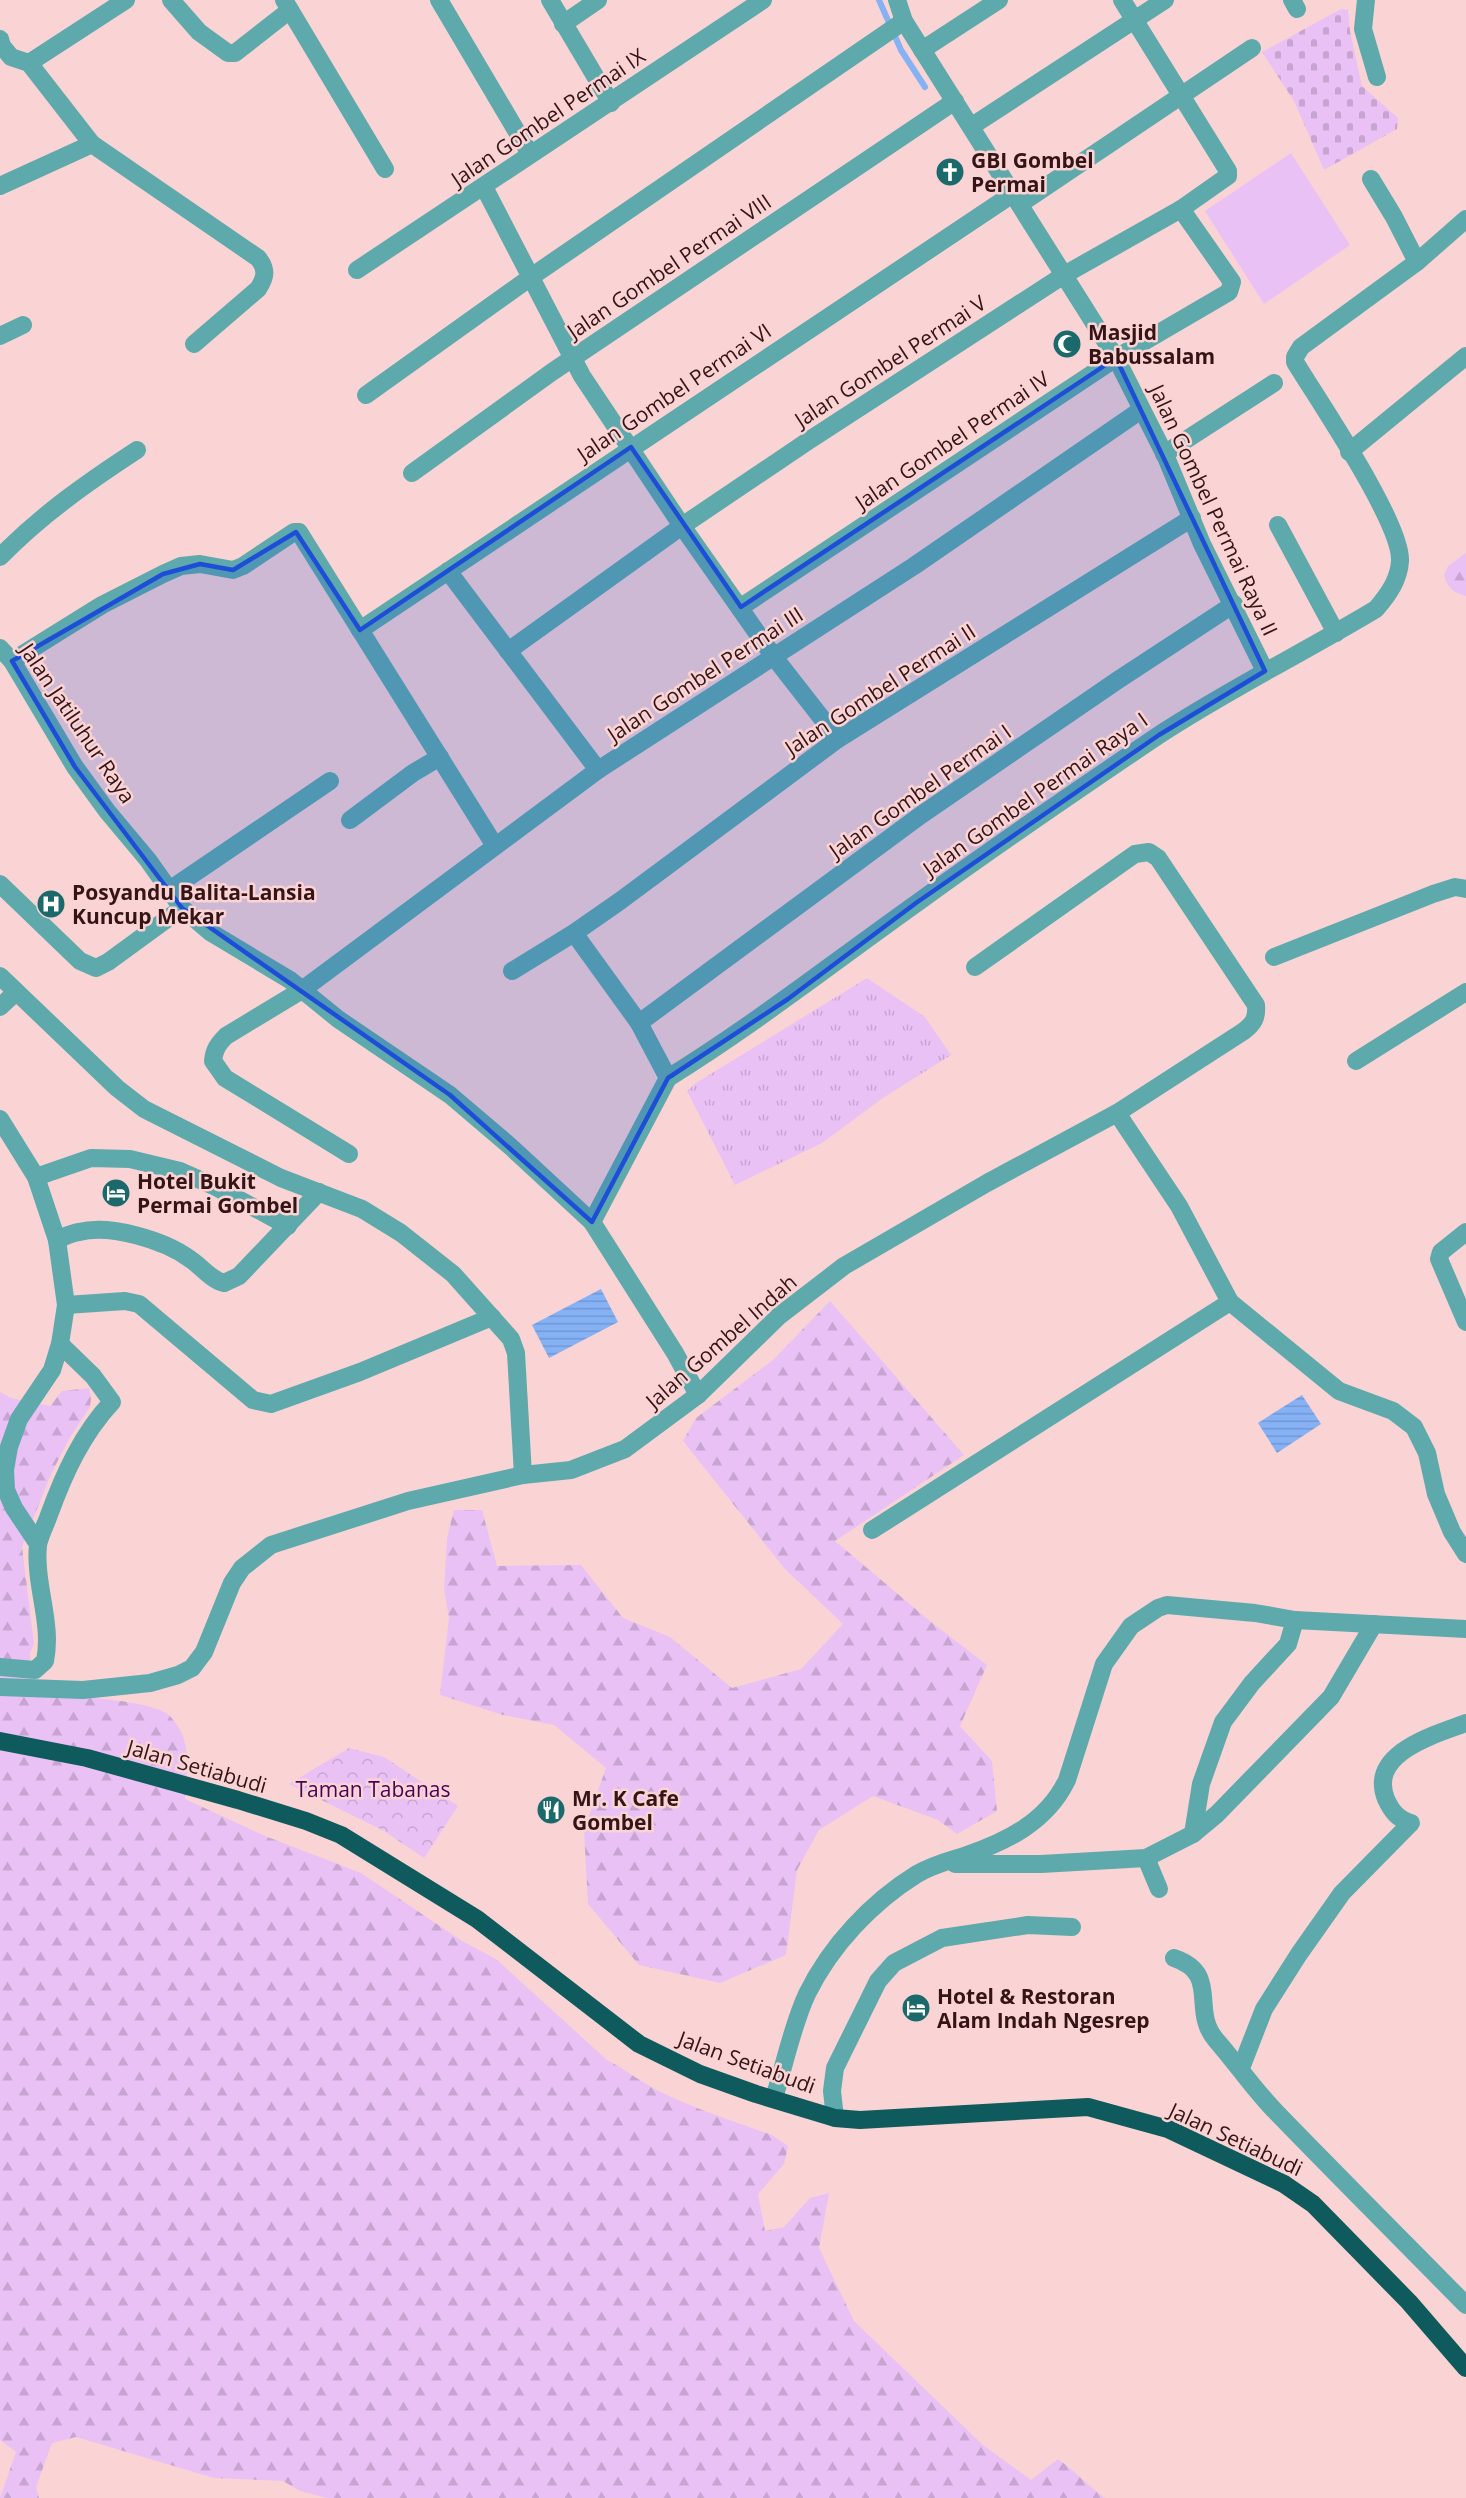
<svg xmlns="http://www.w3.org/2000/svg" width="1466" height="2498" font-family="'Open Sans',sans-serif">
	<defs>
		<pattern id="grass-tufts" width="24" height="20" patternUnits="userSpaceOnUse" patternTransform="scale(1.5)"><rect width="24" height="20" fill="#e9c1f5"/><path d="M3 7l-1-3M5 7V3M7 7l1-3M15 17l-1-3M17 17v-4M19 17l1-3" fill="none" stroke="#c8a5d1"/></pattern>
		<pattern id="forest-firs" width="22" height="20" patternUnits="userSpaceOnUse" patternTransform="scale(1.5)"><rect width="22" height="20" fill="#e9c1f5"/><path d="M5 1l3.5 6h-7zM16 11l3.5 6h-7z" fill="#c8a5d1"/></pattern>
		<pattern id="cemetery-stones" width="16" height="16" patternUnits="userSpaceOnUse" patternTransform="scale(1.5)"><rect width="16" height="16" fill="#e9c1f5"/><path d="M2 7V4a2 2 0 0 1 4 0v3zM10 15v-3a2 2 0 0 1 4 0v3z" fill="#c8a5d1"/></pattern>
		<pattern id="park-crowns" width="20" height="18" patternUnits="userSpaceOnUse" patternTransform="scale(1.5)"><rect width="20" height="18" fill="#e9c1f5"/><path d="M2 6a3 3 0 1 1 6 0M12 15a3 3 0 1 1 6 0" fill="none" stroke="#c8a5d1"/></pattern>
		<pattern id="water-rules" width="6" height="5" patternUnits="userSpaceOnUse" patternTransform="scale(1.5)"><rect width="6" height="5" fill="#85b1f5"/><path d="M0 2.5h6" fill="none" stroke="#7397d1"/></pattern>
	</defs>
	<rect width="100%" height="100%" fill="#fad4d4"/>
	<!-- grass -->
	<polygon fill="url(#grass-tufts)" points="867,978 925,1017 951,1055 883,1098 822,1143 735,1185 687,1091 696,1083"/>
	<!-- forest -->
	<g fill="url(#forest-firs)">
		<path d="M1466 553V596C1453 593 1447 587 1444 575L1448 566Z"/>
		<polygon points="830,1301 964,1455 835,1541 931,1622 987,1665 960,1726 992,1761 997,1811 957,1834 938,1820 873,1796 819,1830 797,1870 786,1955 720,1983 639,1965 588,1904 584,1830 606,1768 554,1725 503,1715 440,1695 449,1618 444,1589 447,1538 454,1510 482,1510 497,1566 581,1565 623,1618 670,1637 732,1688 801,1669 843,1624 785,1569 683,1441 696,1418 773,1360"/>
		<path d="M89 1388 91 1398 90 1407 69 1439 51 1474 22 1547 34 1644 30 1653 32 1694C59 1695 150 1699 169 1715 173 1719 178 1726 180 1730 191 1750 186 1777 185 1799L265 1836 361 1873 462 1941 496 1959 607 2060C627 2070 643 2084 663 2093 698 2110 736 2122 772 2135L788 2146 784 2164 758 2194 765 2231 784 2227 810 2198 829 2193 819 2248 854 2321 983 2445 1031 2480 1058 2459C1075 2471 1088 2486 1105 2498H327L300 2491 283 2481 214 2478 76 2437 52 2443 36 2487 39 2498H0L16 2452 0 2440V1392L11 1398 50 1406 62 1391Z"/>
	</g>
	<!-- cemetery -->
	<polygon fill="url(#cemetery-stones)" points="1341,9 1348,10 1350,31 1362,86 1398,118 1397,129 1324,170 1294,101 1262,52"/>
	<!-- park -->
	<polygon fill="url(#park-crowns)" points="349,1748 384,1757 458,1806 424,1858 384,1831 289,1784"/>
	<!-- pitch -->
	<polygon fill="#e9c1f5" points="1291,153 1350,245 1264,304 1205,211"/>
	<!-- water -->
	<g fill="url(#water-rules)">
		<polygon points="601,1289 618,1322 549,1358 532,1325"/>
		<polygon points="1302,1395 1321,1424 1277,1453 1258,1423"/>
	</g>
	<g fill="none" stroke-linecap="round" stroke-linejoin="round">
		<!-- stream -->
		<polyline stroke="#85b1f5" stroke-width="6" points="879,0 901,50 925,87"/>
		<!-- minor -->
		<g stroke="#5da9ac" stroke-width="18">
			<polyline points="171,0 199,32 228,53 235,53 290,10"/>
			<polyline points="284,0 385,169"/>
			<polyline points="439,0 530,154"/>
			<polyline points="550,0 611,103"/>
			<polyline points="897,0 904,21 1116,358 1166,457 1202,544 1265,671"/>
			<polyline points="1292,0 1297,9"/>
			<polyline points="1366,0 1363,29 1377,77"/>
			<polyline points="563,24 598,0"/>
			<path d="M0 39 2 46 11 57 29 63 92 144 258 258C267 269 266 277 258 289L194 344"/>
			<polyline points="922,50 999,0"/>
			<polyline points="29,63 126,0"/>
			<polyline points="972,126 1165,0"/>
			<polyline points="0,186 92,144"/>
			<polyline points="484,187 582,376 682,526 774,657 838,739"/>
			<polyline points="1020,204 1252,48"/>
			<polyline points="1417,262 1466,219"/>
			<polyline points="357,270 763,0"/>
			<polyline points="0,336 23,325"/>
			<polyline points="366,395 531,277 904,21"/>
			<polyline points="1349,452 1466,356"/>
			<polyline points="1164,454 1274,383"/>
			<polyline points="412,473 552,372 955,101"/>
			<polyline points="1278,525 1336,633"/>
			<path d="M0 557C41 515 88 482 137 450"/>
			<polyline points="448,571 598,770"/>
			<polyline points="741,607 1116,358 1229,292 1232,282 1181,209"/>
			<polyline points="360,630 1014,193"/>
			<polyline points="0,648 12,661 75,767 107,811 148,860 182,908 210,932 290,980 338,1019 450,1095 511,1147 592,1222 675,1353 698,1395"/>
			<polyline points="508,651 682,526 808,441 1064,275 1181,209 1228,176 1228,171 1122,0"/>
			<polyline points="12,661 102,605 163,574 181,566 200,564 233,570 243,566 294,532 299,532 495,846"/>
			<polyline points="350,820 413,773 440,757"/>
			<polyline points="0,884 80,961 96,968 108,962 182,908"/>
			<polyline points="168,891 330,781"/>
			<polyline points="574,933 639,1023 668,1078 592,1222"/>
			<polyline points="1274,957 1433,894 1455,887 1466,889"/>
			<polyline points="512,971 574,933 620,901 838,739 1192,518"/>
			<polyline points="0,976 117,1088 144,1109 281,1178 362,1209 401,1233 453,1274 511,1339 516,1353 523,1475"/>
			<polyline points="0,1007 16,992"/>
			<polyline points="639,1023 921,815 1118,680 1234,604"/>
			<polyline points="1356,1061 1466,992"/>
			<path d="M668 1078C755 1024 834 962 917 903 995 846 1076 791 1156 737 1227 690 1303 653 1376 609 1388 595 1399 580 1400 561 1402 523 1318 400 1295 362V357L1301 347 1417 262 1394 217 1371 179"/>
			<polyline points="1117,1113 1179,1206 1230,1302 1339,1391 1393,1411 1414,1427 1427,1453 1436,1494 1452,1532 1466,1554"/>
			<polyline points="0,1119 36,1177 57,1240 66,1305 60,1344"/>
			<path d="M349 1154 225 1078 213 1061C214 1050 218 1044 226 1036L302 990 598 770 914 566 1141 410"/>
			<polyline points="36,1177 91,1158 130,1159 180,1171 216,1187 288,1226"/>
			<polyline points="1466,1232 1441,1252 1439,1259 1466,1322"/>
			<path d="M57 1240C64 1237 71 1233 79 1232 110 1224 164 1240 190 1259 201 1266 211 1280 224 1283L239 1276 319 1192"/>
			<polyline points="66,1305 125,1301 139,1304 253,1400 271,1404 360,1372 492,1317"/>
			<polyline points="872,1530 1230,1302"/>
			<path d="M0 1667 35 1670 45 1661C53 1623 34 1584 38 1545 40 1535 46 1524 49 1515 64 1474 82 1434 112 1402L93 1376 60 1344 52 1370 19 1419 9 1447 5 1470 6 1490 14 1508 38 1544"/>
			<path d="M0 1687 83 1690 150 1683 178 1675 192 1668 204 1652 232 1583 242 1568 271 1545 408 1501 523 1475 571 1470 625 1449 698 1395 779 1316 844 1266 987 1183 1117 1113 1244 1031C1254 1023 1257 1018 1256 1005L1158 858 1149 852 1135 854 975 967"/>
			<polyline points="1193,1834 1201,1784 1223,1722 1252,1683 1288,1644 1295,1620"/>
			<polyline points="1146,1858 1159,1889"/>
			<polyline points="955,1864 1041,1864 1146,1858 1193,1834 1217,1814 1331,1697 1374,1624"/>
			<path d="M1174 1958C1221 1974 1190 2010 1216 2040 1237 2064 1255 2091 1277 2113 1340 2178 1403 2241 1466 2305"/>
			<path d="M1241 2068 1264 2009 1299 1954 1342 1893 1411 1823C1398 1819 1392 1812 1386 1799 1368 1753 1434 1735 1466 1723"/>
			<path d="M774 2098C785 2064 792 2026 807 1994 831 1945 872 1902 917 1874 932 1865 948 1861 964 1856 1006 1842 1047 1822 1067 1780L1104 1664 1131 1626 1158 1608 1167 1605 1255 1613 1295 1620 1466 1629"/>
			<polyline points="835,2118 832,2091 835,2068 878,1981 894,1963 942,1938 1028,1925 1072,1927"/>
		</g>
		<!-- highway -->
		<polyline stroke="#0f5a5c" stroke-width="18" points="0,1741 87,1758 238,1800 306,1821 341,1835 477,1919 639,2044 700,2074 756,2094 835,2118 860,2120 1088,2107 1168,2129 1284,2184 1313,2204 1409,2302 1466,2368"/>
	</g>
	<!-- marked area -->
	<path fill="#1d4ed8" fill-opacity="0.2" stroke="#1d4ed8" stroke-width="4.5" stroke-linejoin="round" d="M1116 358 1265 671 1159 735 916 903 788 999 668 1078 592 1222 450 1095 182 908 75 767 12 661 163 574 200 564 233 570 296 532 360 630 631 447 741 607Z"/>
	<!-- icons -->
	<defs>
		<g id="church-disc" transform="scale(1.5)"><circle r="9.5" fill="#1c696c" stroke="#fad4d4"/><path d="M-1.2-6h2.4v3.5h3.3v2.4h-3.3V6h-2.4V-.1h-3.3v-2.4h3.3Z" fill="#fff"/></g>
		<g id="mosque-disc" transform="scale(1.5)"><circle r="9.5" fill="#1c696c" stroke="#fad4d4"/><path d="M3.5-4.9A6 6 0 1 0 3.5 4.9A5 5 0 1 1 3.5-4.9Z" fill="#fff"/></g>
		<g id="hospital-disc" transform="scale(1.5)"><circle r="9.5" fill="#1c696c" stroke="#fad4d4"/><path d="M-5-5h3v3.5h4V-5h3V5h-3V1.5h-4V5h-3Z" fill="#fff"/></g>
		<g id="hotel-disc" transform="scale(1.5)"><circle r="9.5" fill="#1c696c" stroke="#fad4d4"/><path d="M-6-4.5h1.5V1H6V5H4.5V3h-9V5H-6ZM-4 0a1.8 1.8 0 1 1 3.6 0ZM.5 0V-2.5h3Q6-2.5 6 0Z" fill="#fff"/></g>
		<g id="restaurant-disc" transform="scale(1.5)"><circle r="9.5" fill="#1c696c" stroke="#fad4d4"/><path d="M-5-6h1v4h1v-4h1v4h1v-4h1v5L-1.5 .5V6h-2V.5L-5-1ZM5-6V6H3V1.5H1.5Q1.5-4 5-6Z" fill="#fff"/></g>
	</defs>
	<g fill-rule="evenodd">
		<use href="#church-disc" x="950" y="172"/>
		<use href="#mosque-disc" x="1067" y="344"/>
		<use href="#hospital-disc" x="51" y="904"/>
		<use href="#hotel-disc" x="116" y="1193"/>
		<use href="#restaurant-disc" x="551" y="1810"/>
		<use href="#hotel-disc" x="916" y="2008"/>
	</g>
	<g text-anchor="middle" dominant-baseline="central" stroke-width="5" stroke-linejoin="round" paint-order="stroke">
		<!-- street labels -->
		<g font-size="21" fill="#351416" stroke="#fad4d4">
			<text transform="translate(548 117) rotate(-34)">Jalan Gombel Permai IX</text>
			<text transform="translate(669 266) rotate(-34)">Jalan Gombel Permai VIII</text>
			<text transform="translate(890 361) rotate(-33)">Jalan Gombel Permai V</text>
			<text transform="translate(674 392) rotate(-34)">Jalan Gombel Permai VI</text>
			<text transform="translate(952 440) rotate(-34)">Jalan Gombel Permai IV</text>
			<text transform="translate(1214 510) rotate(65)">Jalan Gombel Permai Raya II</text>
			<text transform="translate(705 674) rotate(-33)">Jalan Gombel Permai III</text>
			<text transform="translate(880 689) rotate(-33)">Jalan Gombel Permai II</text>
			<text transform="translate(78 723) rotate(56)">Jalan Jatiluhur Raya</text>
			<text transform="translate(920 791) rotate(-35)">Jalan Gombel Permai I</text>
			<text transform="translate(1035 794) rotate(-35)">Jalan Gombel Permai Raya I</text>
			<text transform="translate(721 1341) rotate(-41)">Jalan Gombel Indah</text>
			<text transform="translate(197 1766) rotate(16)">Jalan Setiabudi</text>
			<text transform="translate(747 2062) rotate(20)">Jalan Setiabudi</text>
			<text transform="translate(1236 2139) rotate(25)">Jalan Setiabudi</text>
		</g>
		<!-- poi labels -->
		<g font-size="21" font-weight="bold" fill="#351416" stroke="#fad4d4" text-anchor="start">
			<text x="971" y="160">GBI Gombel<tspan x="971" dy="24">Permai</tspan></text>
			<text x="1088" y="332">Masjid<tspan x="1088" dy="24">Babussalam</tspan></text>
			<text x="72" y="892">Posyandu Balita-Lansia<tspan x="72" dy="24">Kuncup Mekar</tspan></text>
			<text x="137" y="1181">Hotel Bukit<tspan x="137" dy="24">Permai Gombel</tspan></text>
			<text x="572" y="1798">Mr. K Cafe<tspan x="572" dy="24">Gombel</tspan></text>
			<text x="937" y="1996">Hotel &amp; Restoran<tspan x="937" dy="24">Alam Indah Ngesrep</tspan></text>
		</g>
		<!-- park labels -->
		<g font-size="21" fill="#480257" stroke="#fad4d4">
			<text x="373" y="1789">Taman Tabanas</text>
		</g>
	</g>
</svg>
